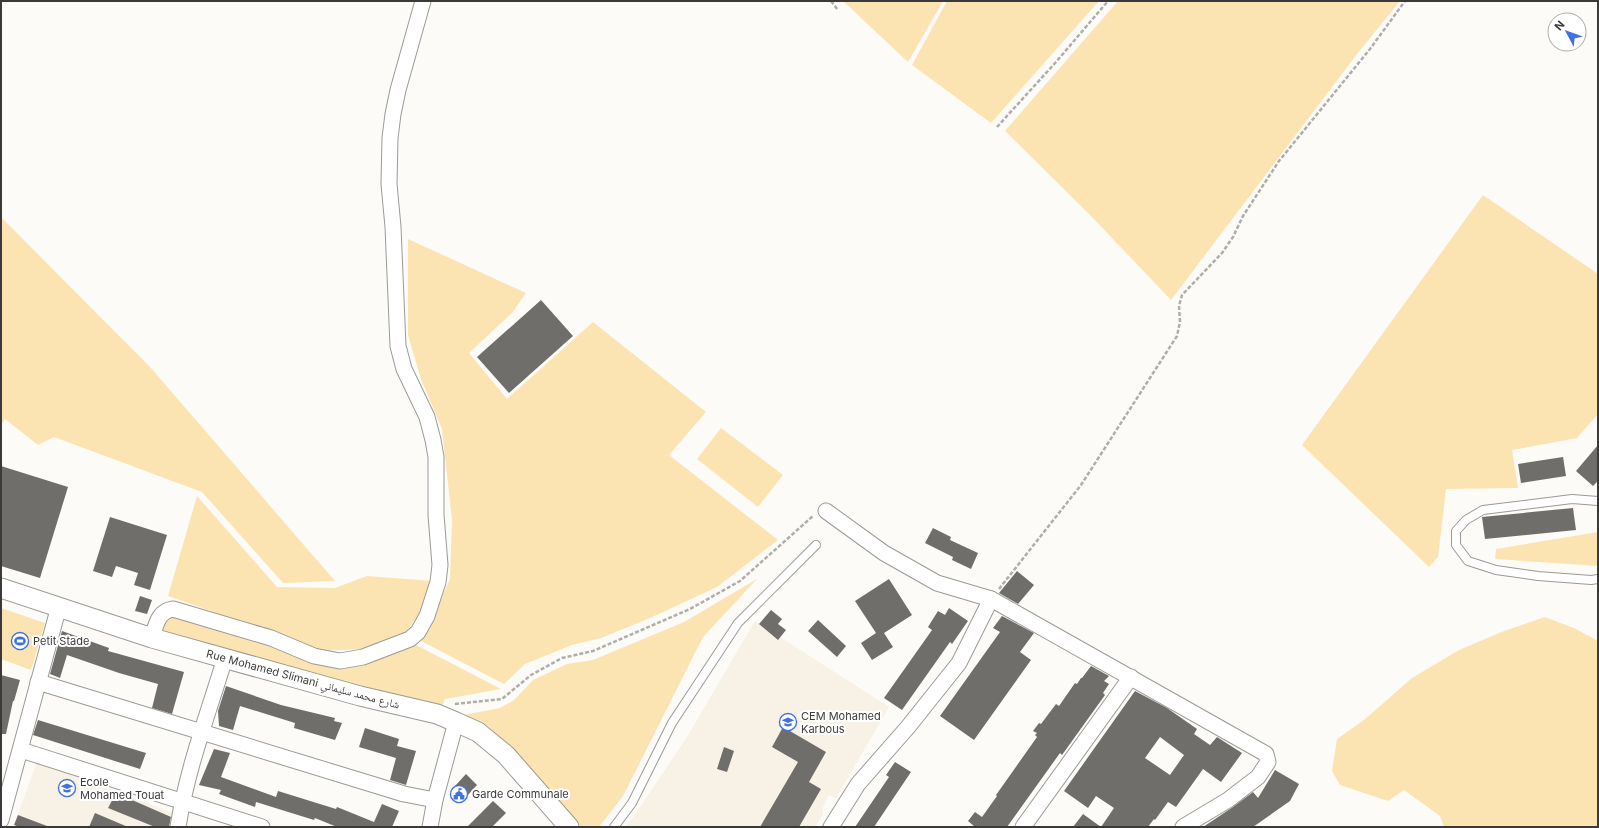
<svg xmlns="http://www.w3.org/2000/svg" width="1599" height="828" font-family="Inter,'Noto Naskh Arabic',sans-serif">
	<rect width="100%" height="100%" fill="#fdfbf7"/>
	<!-- built -->
	<g fill="#f7f1e6">
		<polygon points="755,621 889,707 836,798 829,795 823,807 823,814 815,827 625,827 634,816 687,737"/>
		<polygon points="37,762 176,814 171,827 20,827 14,825"/>
	</g>
	<!-- green -->
	<g fill="#fce3b2">
		<polygon points="843,1 943,1 908,62"/>
		<polygon points="947,1 1099,1 991,123 912,65"/>
		<polygon points="1118,1 1400,1 1357,54 1171,300 1091,216 1005,131"/>
		<polygon points="1483,195 1598,274 1598,414 1577,438 1512,450 1518,488 1446,489 1438,557 1429,567 1302,445"/>
		<polygon points="1,217 150,367 335,581 283,583 202,492 54,437 38,445 5,419 1,425"/>
		<polygon points="408,239 526,293 512,313 469,353 507,399 593,322 706,412 669,455 778,540 717,587 650,618 601,638 572,645 525,664 504,684 421,641 450,579 452,520 442,429 421,379 408,335"/>
		<polygon points="721,428 783,475 758,507 697,459"/>
		<polygon points="197,496 277,587 335,588 367,576 432,581 428,601 406,632 360,649 318,651 277,634 168,596"/>
		<polygon points="1598,532 1598,566 1495,559 1496,549"/>
		<polygon points="757,579 703,637 623,796 599,827 579,827 523,761 488,726 458,716 500,708 514,700 533,680 567,664 593,660 684,622"/>
		<polygon points="1,608 45,623 31,670 1,659"/>
		<polygon points="170,614 276,645 336,667 393,654 416,645 501,689 445,699 441,709 159,633"/>
		<polygon points="1545,617 1576,629 1598,641 1598,827 1444,827 1440,816 1404,790 1388,801 1340,785 1332,771 1337,739 1364,720 1412,678 1459,650 1504,631"/>
	</g>
	<!-- building -->
	<g fill="#706e6b" fill-rule="evenodd">
		<polygon points="541,300 573,336 509,393 477,357"/>
		<polygon points="1598,445 1598,481 1593,486 1576,471"/>
		<polygon points="1563,457 1566,476 1521,483 1518,464"/>
		<polygon points="1,466 68,487 40,578 1,566"/>
		<polygon points="1573,508 1576,530 1485,539 1482,517"/>
		<polygon points="110,517 167,535 150,590 134,585 138,573 116,566 112,577 93,571"/>
		<polygon points="933,528 951,537 950,540 978,553 971,569 952,560 953,557 925,543"/>
		<polygon points="1017,571 1034,585 1018,604 999,593"/>
		<polygon points="889,579 912,615 884,633 893,647 872,660 861,643 876,633 855,601"/>
		<polygon points="140,596 152,600 147,614 135,611"/>
		<polygon points="949,608 968,621 952,644 950,642 902,710 884,698 932,630 928,627 938,611 945,615"/>
		<polygon points="771,610 782,619 778,624 786,630 778,640 759,624"/>
		<polygon points="1002,616 1034,633 1020,652 1031,660 974,740 940,716 1000,632 993,628"/>
		<polygon points="818,620 846,646 837,657 808,631"/>
		<polygon points="62,631 109,648 108,651 184,672 172,714 152,708 158,684 119,673 67,655 60,678 50,674"/>
		<polygon points="1091,666 1109,676 1104,681 1109,684 1103,693 1105,695 1062,755 1060,753 1007,827 975,827 968,821 975,812 982,817 997,796 996,795 1037,737 1035,735 1037,733 1033,731 1039,723 1041,724 1056,704 1059,706 1075,683 1077,684 1081,678 1082,678"/>
		<polygon points="1,675 20,680 14,701 13,701 6,734 1,734"/>
		<polygon points="226,686 281,705 335,718 334,721 342,723 335,740 294,728 295,723 240,706 233,730 219,726 218,711"/>
		<path d="M1135 691 1167 708 1197 729 1194 734 1210 745 1217 737 1242 753 1221 782 1203 769 1176 807 1168 802 1155 820 1154 819 1148 827H1073L1083 814 1101 827 1114 808 1096 796 1088 808 1064 791ZM1160 737 1184 755 1170 775 1145 758Z"/>
		<polygon points="38,720 146,753 140,769 33,735"/>
		<polygon points="783,727 826,752 809,782 821,789 799,827 760,827 798,762 772,747"/>
		<polygon points="365,728 399,739 397,746 416,751 406,785 390,780 396,758 359,747"/>
		<polygon points="724,747 734,751 727,772 717,769"/>
		<polygon points="214,749 230,753 221,777 276,797 278,791 336,809 337,807 374,822 382,804 399,811 392,827 337,827 315,818 314,820 256,802 255,807 219,794 221,790 199,785"/>
		<polygon points="895,762 911,772 874,827 855,827 889,777 886,775"/>
		<polygon points="1275,770 1299,784 1290,801 1253,827 1203,827 1233,807 1253,792 1258,798"/>
		<polygon points="466,774 477,785 467,796 455,786"/>
		<polygon points="116,793 171,817 169,827 155,827 108,808"/>
		<polygon points="493,801 506,813 492,827 467,827"/>
		<polygon points="95,813 128,827 89,827"/>
		<polygon points="18,815 47,826 47,827 20,827 14,825"/>
	</g>
	<g fill="none" stroke-linecap="round" stroke-linejoin="round">
		<!-- service casing -->
		<g stroke="#9b9a96" stroke-width="10">
			<g id="service">
				<polyline points="1598,501 1572,499 1483,510 1466,520 1456,531 1456,545 1468,561 1496,570 1538,576 1591,580 1598,579"/>
				<polyline points="614,827 632,803 672,723 738,623 816,545"/>
			</g>
		</g>
		<!-- minor casing -->
		<g stroke="#9b9a96" stroke-width="17">
			<g id="minor">
				<polyline points="826,511 884,553 937,583 991,599 1266,754 1268,762 1258,777 1228,800 1183,827"/>
				<path d="M152 638C156 625 158 611 173 609L271 638 314 656 340 661 363 657 410 639 418 632 427 616 438 582 440 565 436 515V457L433 440 427 417 404 369 398 346 393 227 389 184 390 138 393 114 398 90 423 1"/>
				<polyline points="38,682 404,794 435,800"/>
				<polyline points="21,750 262,827"/>
				<polyline points="1,820 59,606"/>
				<path d="M178 827C187 769 208 714 225 658"/>
				<polyline points="430,827 435,800 456,722"/>
				<polyline points="831,827 858,784 908,727 959,663 991,599"/>
				<polyline points="1023,827 1131,677"/>
			</g>
		</g>
		<!-- tertiary casing -->
		<g stroke="#9b9a96" stroke-width="21">
			<polyline id="tertiary" points="1,588 152,638 360,696 437,714 456,722 478,732 506,755 569,827"/>
		</g>
		<!-- path -->
		<g stroke="#afaeab" stroke-width="2.5" stroke-dasharray="4 2" stroke-linecap="butt">
			<polyline points="831,1 838,10"/>
			<polyline points="997,127 1056,62 1108,1"/>
			<polyline points="999,589 1081,485 1177,336 1180,322 1179,306 1182,295 1222,253 1233,237 1243,216 1279,161 1370,49 1405,1"/>
			<polyline points="455,704 502,699 531,675 562,658 593,651 690,609 740,581 813,516"/>
		</g>
		<!-- service -->
		<use href="#service" stroke="#fff" stroke-width="8"/>
		<!-- minor -->
		<use href="#minor" stroke="#fff" stroke-width="15"/>
		<!-- tertiary -->
		<use href="#tertiary" stroke="#fff" stroke-width="19"/>
	</g>
	<!-- icons -->
	<defs>
		<g id="stadium-ring" transform="scale(0.9)"><circle r="9.5" fill="#fff" stroke="#4070e1" stroke-width="1.5"/><path d="M0-5a6.5 5 0 1 0 0 10a6.5 5 0 1 0 0-10ZM-3.5-1.8h7v3.6h-7Z" fill="#4070e1"/></g>
		<g id="school-ring" transform="scale(0.9)"><circle r="9.5" fill="#fff" stroke="#4070e1" stroke-width="1.5"/><path d="M0-5L7-2L0 1L-7-2ZM-4 1L0 2.5L4 1V4Q0 6-4 4Z" fill="#4070e1"/></g>
		<g id="civic-ring" transform="scale(0.9)"><circle r="9.5" fill="#fff" stroke="#4070e1" stroke-width="1.5"/><path d="M-.6-6.5H3V-4.5H.6V-3L4-1V1h2V6H-6V1h2V-1L-.6-3ZM-1.2 2.5V6h2.4V2.5Z" fill="#4070e1"/></g>
	</defs>
	<g fill-rule="evenodd">
		<use href="#stadium-ring" x="20" y="641"/>
		<use href="#school-ring" x="788" y="722"/>
		<use href="#school-ring" x="67" y="788"/>
		<use href="#civic-ring" x="459" y="794"/>
	</g>
	<g text-anchor="middle" dominant-baseline="central" stroke-width="4" stroke-linejoin="round" paint-order="stroke">
		<!-- poi labels -->
		<g font-size="11" fill="#3b3a39" stroke="#fff" text-anchor="start">
			<text x="33" y="641">Petit Stade</text>
			<text x="801" y="716">CEM Mohamed<tspan x="801" dy="13">Karbous</tspan></text>
			<text x="80" y="782">Ecole<tspan x="80" dy="13">Mohamed Touat</tspan></text>
			<text x="472" y="794">Garde Communale</text>
		</g>
		<!-- street labels -->
		<g font-size="11" fill="#3b3a39" stroke="#fff">
			<text transform="translate(303 679) rotate(15)">Rue Mohamed Slimani شارع محمد سليماني</text>
		</g>
	</g>
	<!-- border -->
	<rect width="1599" height="828" fill="none" stroke="#3b3a39" stroke-width="4"/>
	<!-- north arrow -->
	<g transform="translate(1567 32) rotate(311)"><circle r="19" fill="#ffffff" stroke="#b1b0b0"/>
	<path d="M0-3L7 15L0 10L-7 15Z" fill="#4070e1"/>
	<text y="-6" font-size="11" font-weight="bold" text-anchor="middle" fill="#3b3a39">N</text>
	</g>
</svg>
